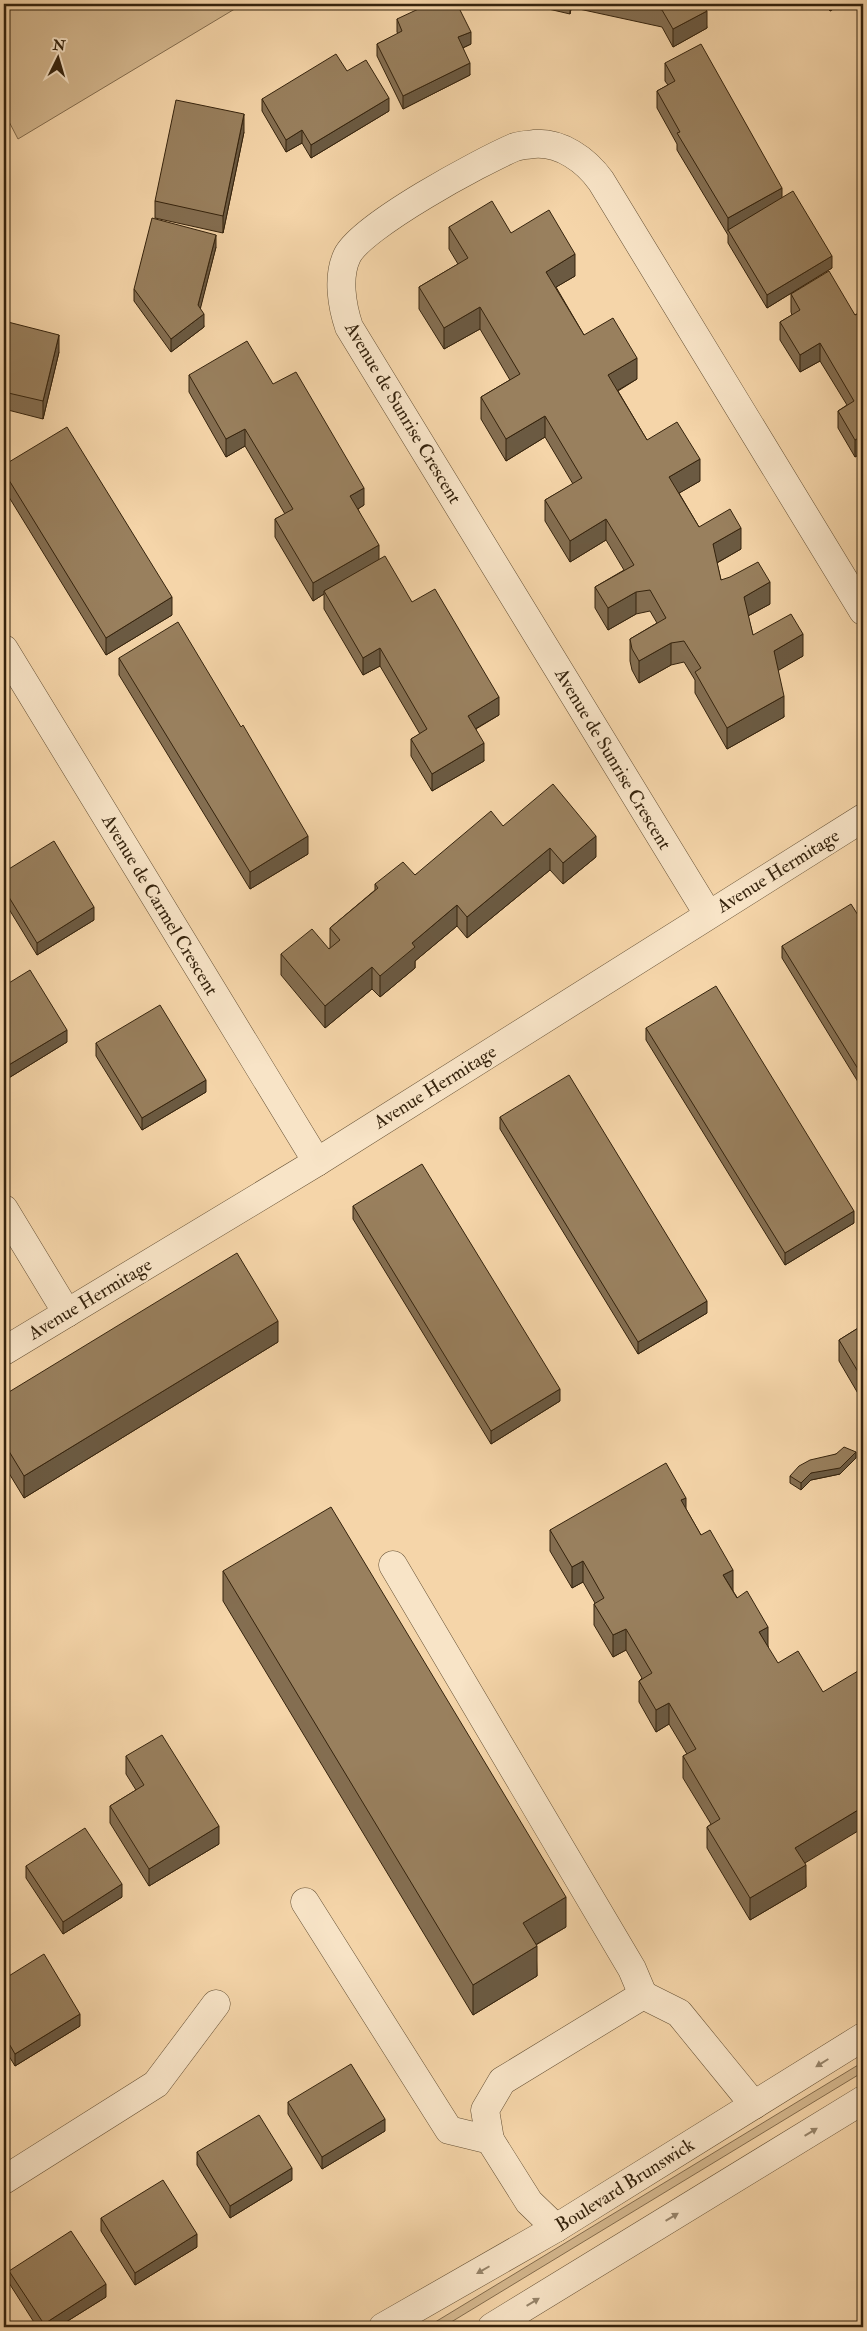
<svg xmlns="http://www.w3.org/2000/svg" width="867" height="2331" font-family="'IM FELL Double Pica',serif">
	<rect width="100%" height="100%" fill="#f5d5a9"/>
	<filter id="stains"><feTurbulence type="fractalNoise" baseFrequency=".004" numOctaves="4"/><feColorMatrix values="0 0 0 0 .2 0 0 0 0 .09 0 0 0 0 .02 0 0 0 .5 -.17"/></filter>
	<radialGradient id="worn" r=".72"><stop offset=".6" stop-color="#630" stop-opacity="0"/><stop offset="1" stop-color="#630" stop-opacity=".3"/></radialGradient>
	<!-- green -->
	<g fill="#d4b78e" stroke="#846d4e">
		<polygon points="6,4 243,4 18,139 4,112 4,30"/>
		<polygon points="863,2062 863,2072 443,2327 427,2327"/>
	</g>
	<g fill="none" stroke-linecap="round" stroke-linejoin="round">
		<!-- minor casing -->
		<g stroke="#655034" stroke-width="29">
			<g id="minor">
				<polyline points="4,649 317,1162"/>
				<path d="M708 914 349 327C342 306 337 277 347 256 361 226 482 161 515 147 521 145 528 145 534 144 561 142 586 160 601 181L863 611"/>
				<polyline points="4,1209 67,1313"/>
				<polyline points="4,1351 317,1162 863,818"/>
				<polyline points="393,1565 632,1969 643,1995"/>
				<polyline points="305,1902 449,2130 490,2140 529,2202 556,2228"/>
				<polyline points="490,2140 485,2110 502,2081 643,1995 679,2013 754,2105"/>
				<polyline points="4,2180 156,2084 216,2004"/>
				<polyline points="383,2327 556,2228 863,2037"/>
				<polyline points="492,2327 863,2100"/>
			</g>
		</g>
		<!-- minor -->
		<use href="#minor" stroke="#f8e4c7" stroke-width="28"/>
	</g>
	<!-- wall -->
	<g fill="#846e51" stroke="#35230d">
		<polygon points="527,4 572,4 570,14"/>
		<polygon points="579,4 703,4 707,28 673,47 662,27 579,9"/>
		<polygon points="825,4 842,4 830,11"/>
		<polygon points="397,19 471,44 463,48 470,75 403,109 377,56 377,44 398,34 397,32"/>
		<polygon points="665,63 782,198 832,268 767,308 728,243 728,235 677,150 677,144 657,108 657,91 668,85 665,81"/>
		<polygon points="347,71 389,111 311,158 302,143 286,152 262,111 262,99"/>
		<polygon points="244,132 223,233 155,218 155,201"/>
		<polygon points="449,227 511,233 575,276 556,287 584,335 637,379 618,391 647,440 700,481 679,493 699,527 741,549 717,563 721,580 770,604 748,616 753,635 803,656 778,670 784,717 727,749 695,693 695,680 684,662 671,665 639,683 632,670 630,661 630,639 657,623 650,611 636,614 608,630 595,608 595,587 624,570 606,540 570,562 545,521 545,500 573,484 545,437 506,461 481,419 481,397 510,380 480,329 444,349 419,309 419,287 458,264 449,249"/>
		<polygon points="216,247 200,308 204,327 171,352 134,301 134,289"/>
		<polygon points="791,294 855,315 863,311 863,452 855,457 838,428 838,411 847,405 820,361 800,372 780,340 780,322 792,315 791,312"/>
		<polygon points="4,321 59,352 43,419 4,409"/>
		<polygon points="189,375 273,384 364,505 358,509 379,560 499,715 476,729 484,761 432,791 411,756 411,739 420,734 380,666 363,675 324,609 324,594 313,601 275,537 275,519 285,514 245,446 226,457 189,392"/>
		<polygon points="4,465 172,615 106,655 4,489"/>
		<polygon points="119,658 308,854 250,889 119,675"/>
		<polygon points="503,826 596,857 563,884 550,870 467,938 457,926 415,961 415,968 380,997 372,989 325,1028 281,975 281,954 329,949 330,948 330,928 375,890 375,884 415,875"/>
		<polygon points="4,872 94,920 37,955 4,901"/>
		<polygon points="863,923 863,1090 782,958 782,946"/>
		<polygon points="4,986 67,1042 7,1079 4,1073"/>
		<polygon points="646,1028 854,1223 785,1265 646,1040"/>
		<polygon points="96,1043 206,1092 142,1130 96,1056"/>
		<polygon points="500,1117 707,1313 638,1354 500,1129"/>
		<polygon points="353,1206 560,1401 491,1444 353,1219"/>
		<polygon points="863,1325 863,1402 839,1361 839,1340"/>
		<polygon points="278,1342 24,1498 4,1465 4,1395"/>
		<polygon points="836,1454 856,1458 840,1474 811,1480 801,1490 790,1483 790,1476"/>
		<polygon points="686,1509 733,1591 768,1646 805,1863 806,1887 750,1920 707,1848 707,1827 711,1824 683,1778 683,1756 687,1754 669,1724 656,1732 639,1702 639,1681 642,1678 626,1650 613,1657 594,1625 594,1604 595,1603 583,1582 572,1588 550,1551 550,1530"/>
		<polygon points="223,1571 566,1927 536,1945 537,1976 473,2015 223,1601"/>
		<polygon points="126,1756 219,1844 149,1886 110,1823 110,1806 136,1790 126,1774"/>
		<polygon points="26,1866 122,1897 63,1934 26,1878"/>
		<polygon points="4,1979 80,2026 15,2066 4,2048"/>
		<polygon points="288,2102 385,2131 322,2169 288,2114"/>
		<polygon points="197,2152 292,2180 230,2218 197,2165"/>
		<polygon points="101,2218 197,2247 135,2285 101,2231"/>
		<polygon points="9,2271 106,2297 58,2327 37,2327 9,2283"/>
	</g>
	<!-- shaded-wall -->
	<g fill="#6b5a42" stroke="#35230d">
		<polygon points="570,4 572,4 570,14"/>
		<polygon points="830,4 842,4 830,11"/>
		<polygon points="707,11 707,28 673,47 673,29"/>
		<polygon points="471,32 471,44 458,50 458,37"/>
		<polygon points="470,63 470,75 403,109 403,96"/>
		<polygon points="389,98 389,111 311,158 311,145"/>
		<polygon points="244,114 244,132 223,233 223,216"/>
		<polygon points="302,130 302,143 286,152 286,140"/>
		<polygon points="782,188 782,205 728,231 728,218"/>
		<polygon points="216,235 216,247 198,318 198,305"/>
		<polygon points="575,254 575,276 546,293 546,272"/>
		<polygon points="832,256 832,268 767,308 767,295"/>
		<polygon points="480,307 480,329 444,349 444,328"/>
		<polygon points="204,314 204,327 171,352 171,339"/>
		<polygon points="59,335 59,352 43,419 43,401"/>
		<polygon points="820,343 820,361 800,372 800,355"/>
		<polygon points="637,358 637,379 608,396 608,375"/>
		<polygon points="545,416 545,437 506,461 506,439"/>
		<polygon points="245,429 245,446 226,457 226,439"/>
		<polygon points="863,435 863,452 855,457 855,440"/>
		<polygon points="700,459 700,481 669,499 669,477"/>
		<polygon points="364,488 364,505 350,514 350,496"/>
		<polygon points="606,519 606,540 570,562 570,541"/>
		<polygon points="741,528 741,549 713,565 713,544"/>
		<polygon points="379,545 379,562 324,591 324,594 313,601 313,583"/>
		<polygon points="770,582 770,604 744,618 744,597"/>
		<polygon points="636,592 636,614 608,630 608,608"/>
		<polygon points="172,597 172,615 106,655 106,638"/>
		<polygon points="803,634 803,656 774,673 774,651"/>
		<polygon points="671,643 671,665 639,683 639,661"/>
		<polygon points="380,648 380,666 363,675 363,658"/>
		<polygon points="784,696 784,717 727,749 727,728"/>
		<polygon points="499,697 499,715 468,733 468,716"/>
		<polygon points="484,743 484,761 432,791 432,774"/>
		<polygon points="308,836 308,854 250,889 250,872"/>
		<polygon points="596,836 596,857 563,884 563,863"/>
		<polygon points="550,848 550,870 467,938 467,917"/>
		<polygon points="457,905 457,926 415,961 415,968 380,997 380,976 412,943"/>
		<polygon points="94,907 94,920 37,955 37,943"/>
		<polygon points="372,967 372,989 325,1028 325,1006"/>
		<polygon points="67,1030 67,1042 7,1079 7,1066"/>
		<polygon points="206,1080 206,1092 142,1130 142,1118"/>
		<polygon points="854,1211 854,1223 785,1265 785,1253"/>
		<polygon points="707,1301 707,1313 638,1354 638,1342"/>
		<polygon points="278,1321 278,1342 24,1498 24,1476"/>
		<polygon points="560,1389 560,1401 491,1444 491,1431"/>
		<polygon points="856,1452 856,1458 840,1474 811,1480 801,1490 801,1483 811,1473"/>
		<polygon points="686,1498 686,1519 681,1500"/>
		<polygon points="583,1561 583,1582 572,1588 572,1567"/>
		<polygon points="733,1570 733,1591 723,1575"/>
		<polygon points="768,1627 768,1648 759,1632"/>
		<polygon points="626,1629 626,1650 613,1657 613,1635"/>
		<polygon points="669,1703 669,1724 656,1732 656,1710"/>
		<polygon points="863,1807 863,1828 795,1869 795,1848"/>
		<polygon points="219,1826 219,1844 149,1886 149,1869"/>
		<polygon points="806,1865 806,1887 750,1920 750,1898"/>
		<polygon points="122,1884 122,1897 63,1934 63,1922"/>
		<polygon points="566,1897 566,1927 523,1952 523,1923"/>
		<polygon points="537,1946 537,1976 473,2015 473,1985"/>
		<polygon points="80,2014 80,2026 15,2066 15,2054"/>
		<polygon points="385,2119 385,2131 322,2169 322,2157"/>
		<polygon points="292,2168 292,2180 230,2218 230,2206"/>
		<polygon points="197,2234 197,2247 135,2285 135,2273"/>
		<polygon points="106,2284 106,2297 58,2327 44,2327 44,2324"/>
	</g>
	<!-- building -->
	<g fill="#99805e" stroke="#35230d">
		<polygon points="429,4 457,4 471,32 458,37 470,63 403,96 377,44 402,31 397,19"/>
		<polygon points="634,4 703,4 707,11 673,29 662,10"/>
		<polygon points="701,44 782,188 728,218 677,133 680,132 657,91 675,81 665,63"/>
		<polygon points="336,54 347,71 366,60 389,98 311,145 302,130 286,140 262,99"/>
		<polygon points="176,100 244,114 223,216 155,201"/>
		<polygon points="793,191 832,256 767,295 728,230"/>
		<polygon points="492,201 511,233 549,210 575,254 546,272 584,335 613,318 637,358 608,375 647,440 677,422 700,459 669,477 699,527 730,509 741,528 713,544 721,580 730,577 758,562 770,582 744,597 753,635 791,614 803,634 774,651 784,696 727,728 695,672 701,668 684,641 671,643 639,661 632,649 630,639 666,618 650,590 636,592 608,608 595,587 634,565 606,519 570,541 545,500 582,478 545,416 506,439 481,397 520,374 480,307 444,328 419,287 468,258 449,227"/>
		<polygon points="152,218 216,235 198,305 204,314 171,339 134,289"/>
		<polygon points="829,271 855,315 863,311 863,435 855,440 838,411 854,401 820,343 800,355 780,322 800,310 791,294"/>
		<polygon points="4,321 59,335 43,401 4,392"/>
		<polygon points="247,341 273,384 296,372 364,488 350,496 379,545 313,583 275,519 293,509 245,429 226,439 189,375"/>
		<polygon points="67,427 172,597 106,638 4,472 4,465"/>
		<polygon points="385,556 412,602 435,589 499,697 468,716 484,743 432,774 411,739 427,729 380,648 363,658 324,591"/>
		<polygon points="178,622 241,727 243,725 308,836 250,872 119,658"/>
		<polygon points="553,784 596,836 563,863 550,848 467,917 457,905 412,943 415,947 380,976 372,967 325,1006 281,954 312,929 329,949 340,940 330,928 378,888 375,884 403,862 415,875 491,811 503,826"/>
		<polygon points="54,841 94,907 37,943 4,889 4,872"/>
		<polygon points="851,904 863,923 863,1077 782,946"/>
		<polygon points="30,970 67,1030 7,1066 4,1060 4,986"/>
		<polygon points="716,986 854,1211 785,1253 646,1028"/>
		<polygon points="160,1005 206,1080 142,1118 96,1043"/>
		<polygon points="569,1075 707,1301 638,1342 500,1117"/>
		<polygon points="422,1164 560,1389 491,1431 353,1206"/>
		<polygon points="237,1253 278,1321 24,1476 4,1443 4,1395"/>
		<polygon points="863,1325 863,1380 839,1340"/>
		<polygon points="844,1447 856,1452 840,1468 811,1473 801,1483 790,1476 799,1466 810,1460 836,1454"/>
		<polygon points="666,1463 686,1498 681,1500 701,1535 710,1530 733,1570 723,1575 737,1598 747,1591 768,1627 759,1632 778,1663 798,1651 823,1692 863,1668 863,1807 795,1848 806,1865 750,1898 707,1827 720,1819 683,1756 696,1749 669,1703 656,1710 639,1681 652,1673 626,1629 613,1635 594,1604 604,1598 583,1561 572,1567 550,1530"/>
		<polygon points="331,1507 566,1897 523,1923 537,1946 473,1985 223,1571"/>
		<polygon points="162,1735 219,1826 149,1869 110,1806 144,1785 126,1756"/>
		<polygon points="85,1828 122,1884 63,1922 26,1866"/>
		<polygon points="44,1954 80,2014 15,2054 4,2035 4,1979"/>
		<polygon points="351,2064 385,2119 322,2157 288,2102"/>
		<polygon points="259,2115 292,2168 230,2206 197,2152"/>
		<polygon points="163,2180 197,2234 135,2273 101,2218"/>
		<polygon points="71,2231 106,2284 44,2324 9,2271"/>
	</g>
	<!-- one-way arrows -->
	<defs><path id="oneway-solid" d="M-6-.8H1V-3.2L6.5 0L1 3.2V.8H-6Z" transform="scale(1.25)"/></defs>
	<g fill="#96846a">
		<use href="#oneway-solid" transform="translate(822 2063) rotate(148)"/>
		<use href="#oneway-solid" transform="translate(811 2132) rotate(-31)"/>
		<use href="#oneway-solid" transform="translate(672 2217) rotate(-31)"/>
		<use href="#oneway-solid" transform="translate(483 2270) rotate(150)"/>
		<use href="#oneway-solid" transform="translate(533 2302) rotate(-31)"/>
	</g>
	<g text-anchor="middle" dominant-baseline="central" stroke-width="4.5" stroke-linejoin="round" paint-order="stroke">
		<!-- street labels -->
		<g font-size="19" fill="#35230d" stroke="#f8e4c7">
			<text transform="translate(403 413) rotate(59)">Avenue de Sunrise Crescent</text>
			<text transform="translate(613 759) rotate(59)">Avenue de Sunrise Crescent</text>
			<text transform="translate(778 871) rotate(-32)">Avenue Hermitage</text>
			<text transform="translate(160 905) rotate(59)">Avenue de Carmel Crescent</text>
			<text transform="translate(435 1087) rotate(-32)">Avenue Hermitage</text>
			<text transform="translate(90 1299) rotate(-31)">Avenue Hermitage</text>
			<text transform="translate(625 2185) rotate(-32)">Boulevard Brunswick</text>
		</g>
	</g>
	<!-- margin -->
	<rect width="867" height="2331" fill="none" stroke="#f5d5a9" stroke-width="20"/>
	<rect x="5" y="5" width="857" height="2321" fill="none" stroke="#35230d" stroke-width="2.5"/>
	<rect x="10" y="10" width="847" height="2311" fill="none" stroke="#35230d"/>
	<!-- north arrow -->
	<g transform="translate(58 58) rotate(5)" stroke="#f8e4c7" stroke-width="4" paint-order="stroke">
	<path d="M0-4L9 19L0 12L-9 19Z" fill="#35230d"/>
	<text y="-8" font-size="14" font-weight="bold" text-anchor="middle" fill="#35230d">N</text>
	</g>
	<rect width="100%" height="100%" filter="url(#stains)"/>
	<rect width="100%" height="100%" fill="url(#worn)"/>
</svg>
